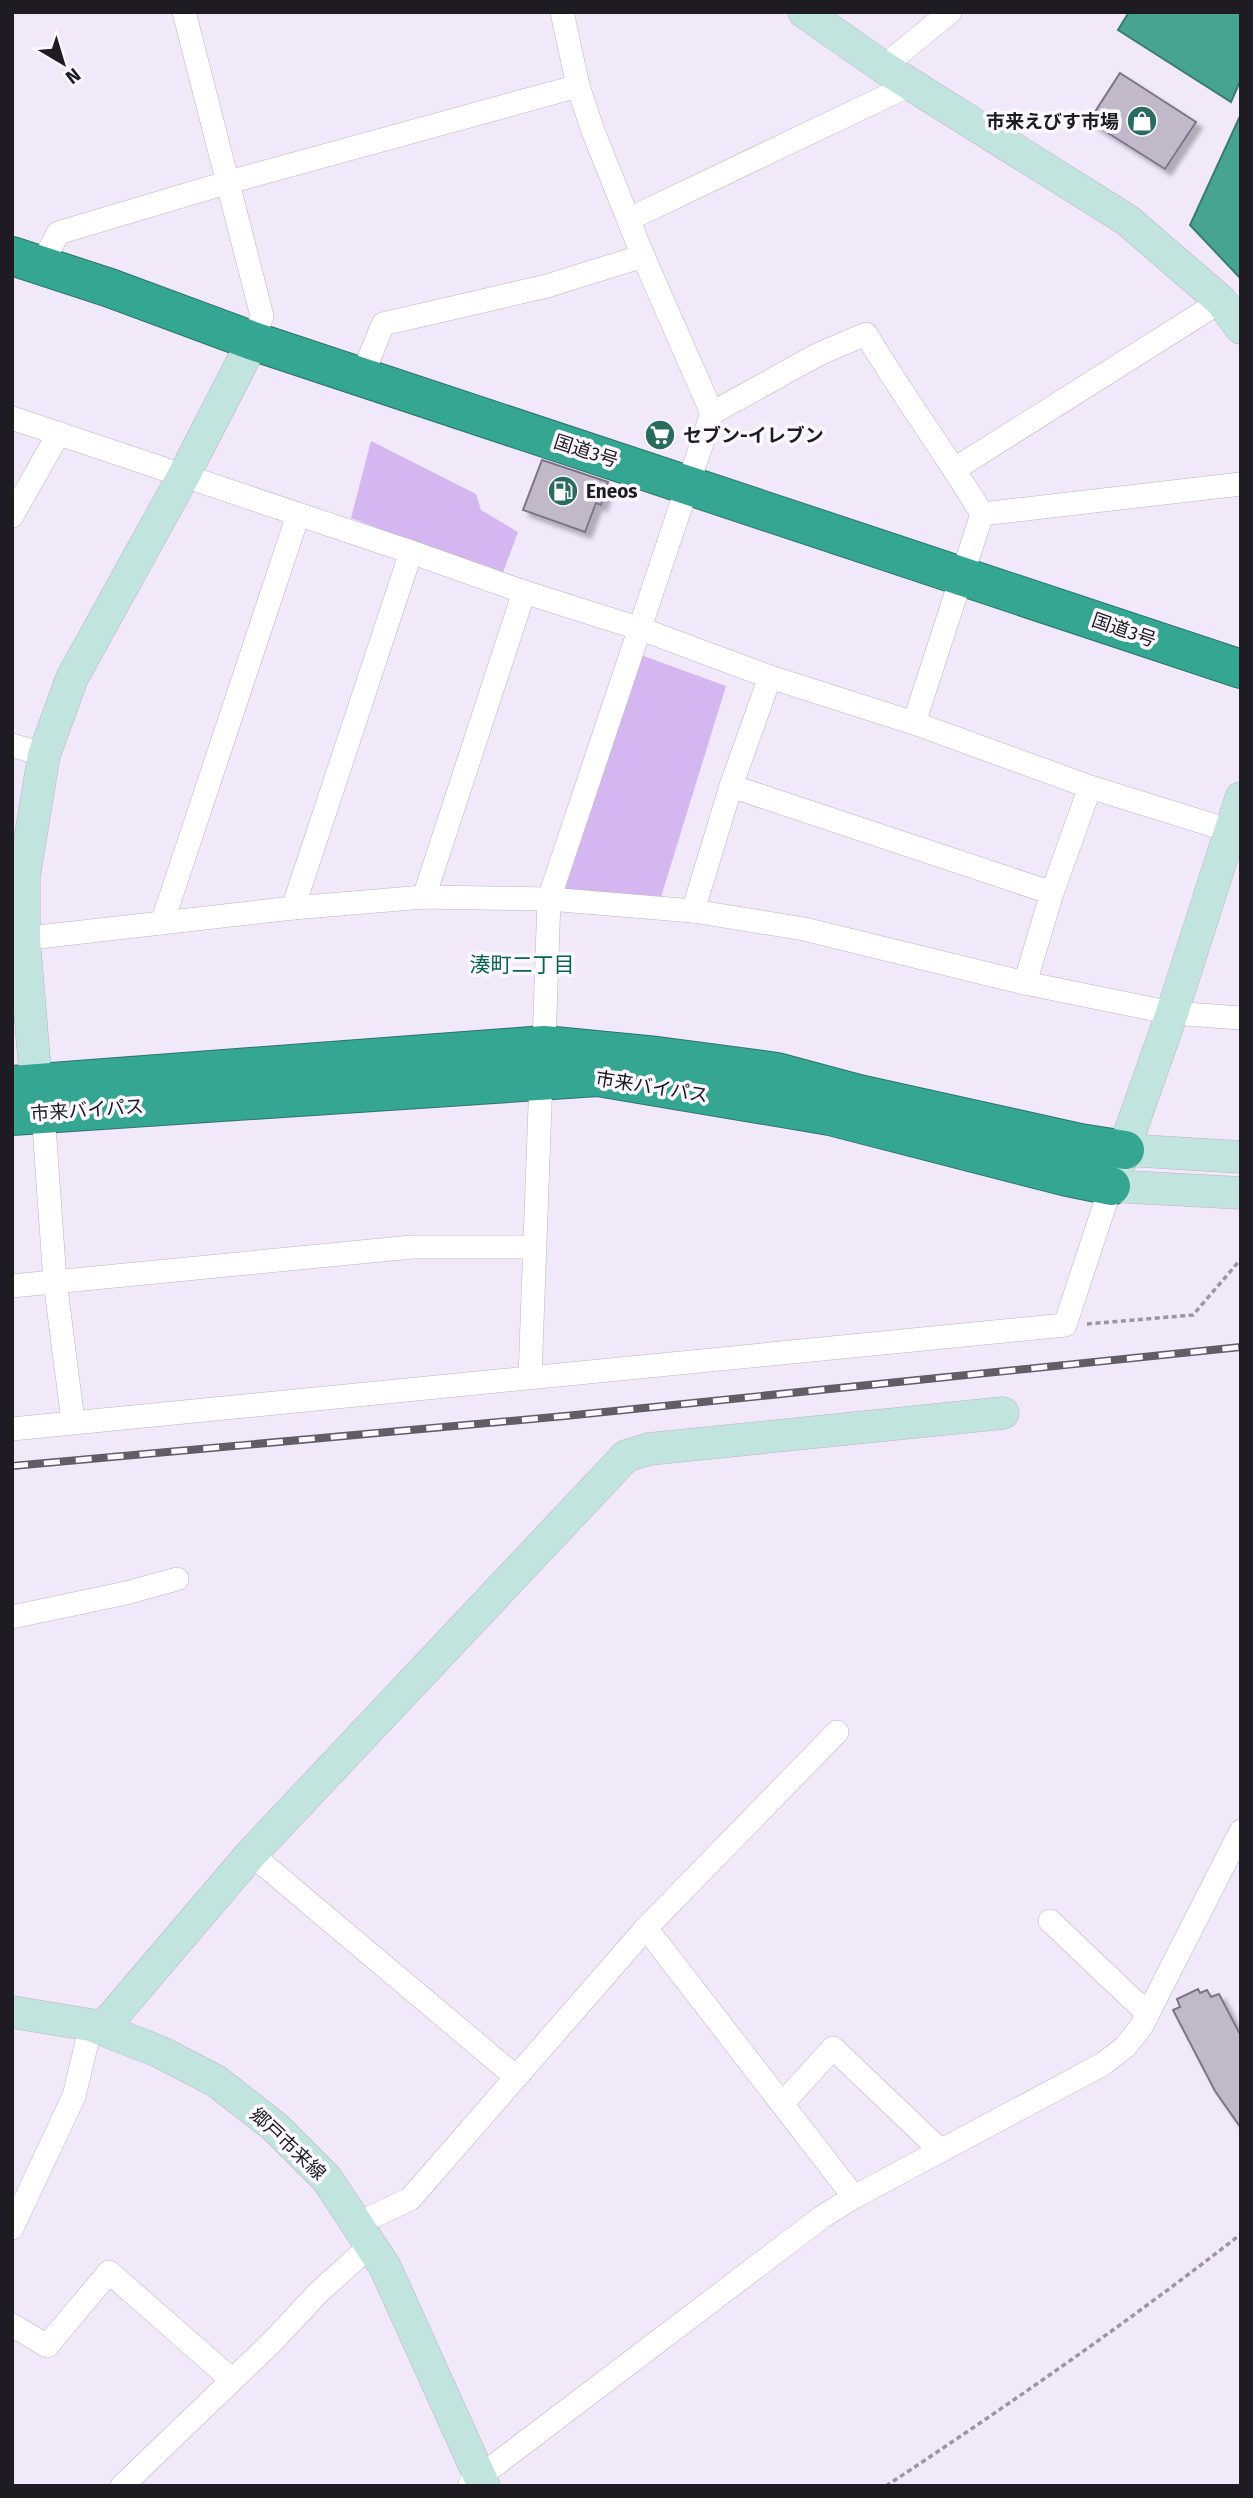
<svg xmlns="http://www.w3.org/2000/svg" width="1253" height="2498" font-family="'Fira Sans','Noto Sans JP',sans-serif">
	<defs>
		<filter id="shadow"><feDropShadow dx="6" dy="6" stdDeviation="2" flood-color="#0004"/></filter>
	</defs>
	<rect width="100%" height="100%" fill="#f1e8fa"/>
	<!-- green -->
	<g fill="#d4b6f1">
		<polygon points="371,441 476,494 481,510 518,532 502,575 351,518"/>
		<polygon points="638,654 726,686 661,897 557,894"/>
	</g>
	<!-- water -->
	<g fill="#48a492" stroke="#3b7b70" stroke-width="2">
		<polygon points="1129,12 1241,12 1241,79 1231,102 1118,30"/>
		<polygon points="1241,114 1241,279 1190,225"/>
	</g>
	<!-- building -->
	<g fill="#c1b9ca" stroke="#7d7585" stroke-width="2" filter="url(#shadow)">
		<polygon points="1120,73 1196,122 1165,169 1089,121"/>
		<polygon points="542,460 608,482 601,505 596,503 585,532 523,510"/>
		<polygon points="1198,1989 1200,1993 1207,1990 1211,1997 1219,1994 1241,2036 1241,2128 1215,2091 1173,2010 1180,2007 1177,1999"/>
	</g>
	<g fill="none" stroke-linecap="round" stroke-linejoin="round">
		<!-- street casing -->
		<g stroke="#bcb4c5" stroke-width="24">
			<g id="street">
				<polyline points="184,12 262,316 253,341"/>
				<polyline points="883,67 950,12"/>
				<polyline points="629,219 910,85"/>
				<polyline points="41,266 58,233 229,182 578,86"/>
				<polyline points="362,376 383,324 547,286 643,256"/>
				<path d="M712 413 819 354 866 334C902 395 945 452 982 514L914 723"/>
				<polyline points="12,418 411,552 524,592 641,629 770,677 914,723 1090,787 1241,834"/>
				<polyline points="955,469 1221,301"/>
				<polyline points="982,514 1241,484"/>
				<polyline points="12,516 59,433"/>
				<polyline points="12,745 44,755"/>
				<polyline points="731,786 1052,893"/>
				<polyline points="424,897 524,592"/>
				<polyline points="293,908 411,552"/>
				<polyline points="693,911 731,786 770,677"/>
				<polyline points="162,923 298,515"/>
				<polyline points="12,940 293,908 424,897 549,899 693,911 804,929 1025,983 1172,1013 1241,1018"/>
				<polyline points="1025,983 1052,893 1090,787"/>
				<polyline points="544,1045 549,899 712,413 643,256 593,131 578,86 562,12"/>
				<polyline points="43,1112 55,1281 73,1421"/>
				<polyline points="12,1286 412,1247 534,1247"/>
				<polyline points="530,1377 541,1079"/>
				<polyline points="12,1429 1065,1325 1111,1186"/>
				<polyline points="12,1617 126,1593 177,1579"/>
				<polyline points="251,1854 516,2077"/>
				<polyline points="1050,1921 1148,2014"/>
				<polyline points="646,1928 854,2197"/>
				<polyline points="782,2104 833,2048 941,2151"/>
				<polyline points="357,2224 410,2199 646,1928 837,1732"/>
				<polyline points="12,2228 74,2096 91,2025"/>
				<polyline points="12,2325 47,2346 109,2272 231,2379"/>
				<polyline points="470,2484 822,2217 854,2197 1103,2064 1125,2047 1141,2027 1241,1831"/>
				<polyline points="122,2486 273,2341 319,2292 371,2245"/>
			</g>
		</g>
		<!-- secondary casing -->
		<g stroke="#bcb4c5" stroke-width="33">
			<g id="secondary">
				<polyline points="804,12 883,67 1127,220 1221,301 1241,328"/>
				<polyline points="1241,798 1172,1013 1111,1186 1241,1193"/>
				<polyline points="41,1105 36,1083 24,939 24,876 44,755 72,678 184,475 253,341"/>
				<polyline points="1125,1150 1241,1157"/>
				<polyline points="12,2012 91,2025 160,2052 216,2081 275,2127 327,2179 385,2267 484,2486"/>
				<polyline points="102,2029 251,1854 626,1456 649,1449 1003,1413"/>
			</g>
		</g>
		<!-- highway casing -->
		<g stroke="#2c756a" stroke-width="40">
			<g id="highway">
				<polyline points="12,256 110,288 253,341 1241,669"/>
				<polyline points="12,1085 544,1045 657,1056 777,1072 859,1094 1080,1143 1125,1150"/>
				<polyline points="12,1116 598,1077 830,1116 1067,1177 1111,1186"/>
			</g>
		</g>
		<!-- path -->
		<g stroke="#9b95a2" stroke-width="3.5" stroke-dasharray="5 3.5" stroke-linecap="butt">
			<polyline points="1087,1324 1193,1315 1241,1259"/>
			<path d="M886 2486C1007 2406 1127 2323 1241 2234"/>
		</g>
		<!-- street -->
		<use href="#street" stroke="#fff" stroke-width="23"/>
		<!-- secondary -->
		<use href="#secondary" stroke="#c2e4de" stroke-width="32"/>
		<!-- highway -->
		<use href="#highway" stroke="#34a691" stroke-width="38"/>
		<!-- rail casing -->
		<g stroke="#615c67" stroke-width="8">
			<polyline id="rail" points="12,1466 565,1416 1241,1347"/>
		</g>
		<!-- rail -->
		<use href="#rail" stroke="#fbf8ff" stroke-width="5" stroke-dasharray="16" stroke-linecap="butt"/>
	</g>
	<!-- icons -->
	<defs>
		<g id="shop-disc" transform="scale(1.575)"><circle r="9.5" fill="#276c5f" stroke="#fbf8ff"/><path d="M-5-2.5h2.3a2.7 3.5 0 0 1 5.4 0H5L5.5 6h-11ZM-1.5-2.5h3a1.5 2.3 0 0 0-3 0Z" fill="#fff"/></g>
		<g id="supermarket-disc" transform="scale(1.575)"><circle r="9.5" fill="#276c5f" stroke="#fbf8ff"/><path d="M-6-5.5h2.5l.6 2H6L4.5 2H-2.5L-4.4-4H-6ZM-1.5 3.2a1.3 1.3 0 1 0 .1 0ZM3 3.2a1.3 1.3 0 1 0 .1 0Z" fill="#fff"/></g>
		<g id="fuel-disc" transform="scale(1.575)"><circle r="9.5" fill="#276c5f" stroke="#fbf8ff"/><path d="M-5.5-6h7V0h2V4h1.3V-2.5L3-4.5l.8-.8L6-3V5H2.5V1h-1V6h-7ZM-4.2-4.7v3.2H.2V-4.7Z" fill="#fff"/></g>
	</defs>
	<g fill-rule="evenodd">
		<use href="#shop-disc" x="1142" y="121"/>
		<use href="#supermarket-disc" x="660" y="435"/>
		<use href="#fuel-disc" x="563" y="491"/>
	</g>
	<g text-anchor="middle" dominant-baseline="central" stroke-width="7" stroke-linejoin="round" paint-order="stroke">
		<!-- poi labels -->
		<g font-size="19" font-weight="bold" fill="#1e1b22" stroke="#fbf8ff" text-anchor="start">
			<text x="1119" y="121" text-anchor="end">市来えびす市場</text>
			<text x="683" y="435">セブン-イレブン</text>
			<text x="586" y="491">Eneos</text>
		</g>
		<!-- street labels -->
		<g font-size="19" fill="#1e1b22" stroke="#fbf8ff">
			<text transform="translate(586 451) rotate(18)">国道3号</text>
			<text transform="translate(1124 630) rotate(19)">国道3号</text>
			<text transform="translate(652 1087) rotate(9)">市来バイパス</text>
			<text transform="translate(87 1110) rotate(-4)">市来バイパス</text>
			<text transform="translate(288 2144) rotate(43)">郷戸市来線</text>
		</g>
		<!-- neighbourhood labels -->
		<g font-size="21" fill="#096355" stroke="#fbf8ff">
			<text x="522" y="965">湊町二丁目</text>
		</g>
	</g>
	<!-- border -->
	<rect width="1253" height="2498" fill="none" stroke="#1e1b22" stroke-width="28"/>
	<!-- north arrow -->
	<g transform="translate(63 63) rotate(142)" stroke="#fbf8ff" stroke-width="5" paint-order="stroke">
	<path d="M0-5L12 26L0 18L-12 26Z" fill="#1e1b22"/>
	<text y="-10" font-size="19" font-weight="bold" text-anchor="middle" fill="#1e1b22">N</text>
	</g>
</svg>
